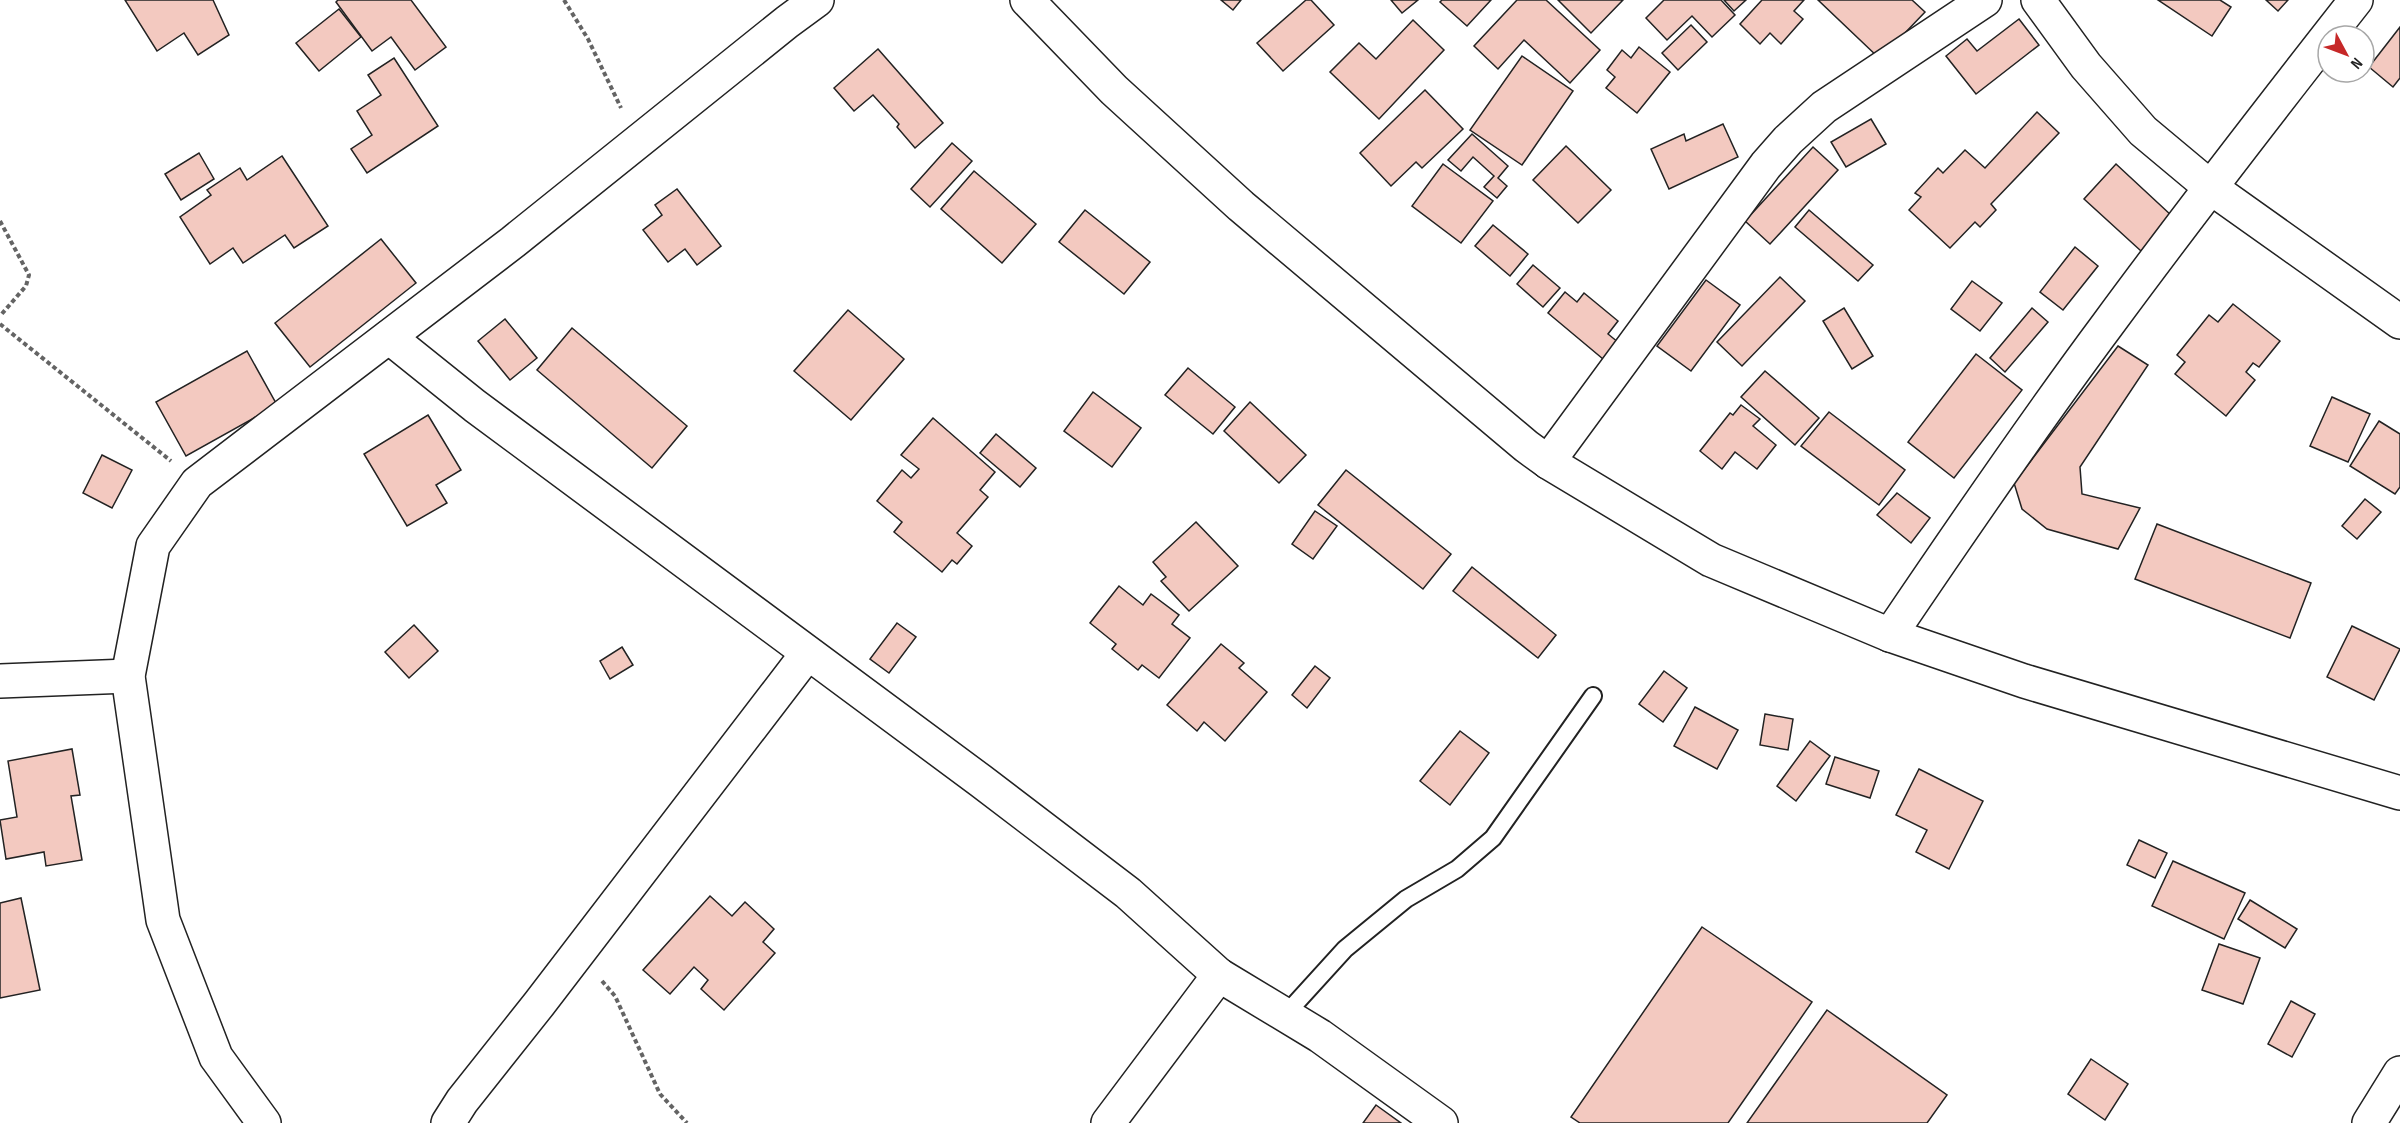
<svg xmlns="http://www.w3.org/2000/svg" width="2400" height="1123" font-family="'Sofia Sans Condensed',sans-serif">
	<rect width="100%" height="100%" fill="#fff"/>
	<!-- building -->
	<g fill="#f3c9c0" stroke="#222" stroke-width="1.5">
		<polygon points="125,0 213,0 229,35 198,55 184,33 157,51"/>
		<polygon points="338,0 411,0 446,47 415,70 391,37 372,51 336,2"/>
		<polygon points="1221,0 1241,0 1233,10"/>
		<polygon points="1306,0 1311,0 1334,25 1283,71 1257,43"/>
		<polygon points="1391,0 1418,0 1402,13"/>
		<polygon points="1442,0 1491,0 1467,26 1440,2"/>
		<polygon points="1517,0 1546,0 1600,50 1570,83 1524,40 1498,69 1474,46"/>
		<polygon points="1558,0 1623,0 1591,33"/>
		<polygon points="1664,0 1721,0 1735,15 1712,37 1692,16 1667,40 1646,18"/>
		<polygon points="1724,0 1746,0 1734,11"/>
		<polygon points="1762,0 1804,0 1794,11 1803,19 1781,44 1770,33 1760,44 1740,24"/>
		<polygon points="1818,0 1912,0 1925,12 1880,59"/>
		<polygon points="2158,0 2220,0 2231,7 2212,36"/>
		<polygon points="2266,0 2288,0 2278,11"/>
		<polygon points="339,9 361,37 319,71 296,43"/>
		<polygon points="2019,19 2039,45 1976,94 1946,56 1967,39 1977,51"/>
		<polygon points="1413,20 1444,50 1379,119 1330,72 1359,43 1376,59"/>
		<polygon points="1691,25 1707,42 1678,70 1662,53"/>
		<polygon points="2400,27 2400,78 2393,87 2369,67"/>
		<polygon points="1639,47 1670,72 1637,113 1606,88 1615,77 1607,70 1622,50 1631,58"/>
		<polygon points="878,49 943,123 915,148 897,127 899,124 873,95 854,111 834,88"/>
		<polygon points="1522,56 1573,91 1522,165 1470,130"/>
		<polygon points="394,58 438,126 367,173 351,149 372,135 357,111 381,95 368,75"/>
		<polygon points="1425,90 1463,129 1422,168 1416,162 1391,186 1360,153"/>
		<polygon points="2037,112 2059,133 1991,204 1996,210 1980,227 1975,222 1950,248 1909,210 1921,197 1915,193 1938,168 1943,173 1965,150 1985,168"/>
		<polygon points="1871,119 1886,144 1846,167 1831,142"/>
		<polygon points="1723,124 1738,157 1669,189 1651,149 1684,134 1686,141"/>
		<polygon points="1472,134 1508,166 1498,178 1507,186 1497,198 1484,187 1494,176 1473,157 1461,171 1448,160"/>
		<polygon points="952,143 972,161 930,207 911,189"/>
		<polygon points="1566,146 1611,190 1578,223 1533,180"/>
		<polygon points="1813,147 1838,170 1770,244 1745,221"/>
		<polygon points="199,153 214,179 181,200 165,174"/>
		<polygon points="282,156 328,226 294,248 285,235 243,263 233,248 210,264 180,217 211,195 207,190 240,168 247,180"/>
		<polygon points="1443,164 1493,201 1461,243 1412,206"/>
		<polygon points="2116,164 2172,216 2141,251 2084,199"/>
		<polygon points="974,171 1036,224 1002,263 941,209"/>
		<polygon points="677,189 721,246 697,265 685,249 668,262 643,230 662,215 655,205"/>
		<polygon points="1085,210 1150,262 1124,294 1059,242"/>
		<polygon points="1809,210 1873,265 1858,281 1795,227"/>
		<polygon points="1493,225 1528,254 1510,276 1475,246"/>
		<polygon points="381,239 416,283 310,367 275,323"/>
		<polygon points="2075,247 2098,266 2063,310 2040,292"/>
		<polygon points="1533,265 1560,288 1543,307 1517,284"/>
		<polygon points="1780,277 1805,301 1742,366 1717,342"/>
		<polygon points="1706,280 1740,305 1691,371 1657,346"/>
		<polygon points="1972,281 2002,303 1980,331 1951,309"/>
		<polygon points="1565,292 1577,302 1584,293 1618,321 1608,334 1624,347 1609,364 1548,313"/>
		<polygon points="2233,304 2280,341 2259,367 2253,363 2246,372 2255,380 2226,416 2175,374 2185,362 2177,355 2209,315 2218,322"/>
		<polygon points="1844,308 1873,356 1852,369 1823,321"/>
		<polygon points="2032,308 2048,322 2005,372 1990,358"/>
		<polygon points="848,310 904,359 851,420 794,371"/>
		<polygon points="505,319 537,358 510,380 478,341"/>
		<polygon points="572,328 687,426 652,468 537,370"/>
		<polygon points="2118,346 2148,365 2080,467 2082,494 2140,508 2118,549 2047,529 2022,509 2014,483"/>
		<polygon points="247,351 277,405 186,456 156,402"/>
		<polygon points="1976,354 2022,390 1954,478 1908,442"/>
		<polygon points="1188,368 1235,407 1213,434 1165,395"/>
		<polygon points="1765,371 1819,418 1795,445 1741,397"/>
		<polygon points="1093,392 1141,428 1112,467 1064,431"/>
		<polygon points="2332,397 2370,414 2348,462 2310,446"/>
		<polygon points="1250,402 1306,455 1279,483 1224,431"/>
		<polygon points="1741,405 1760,419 1753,426 1776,445 1757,469 1735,452 1722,469 1700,451 1730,413 1733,415"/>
		<polygon points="1829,412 1905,470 1879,505 1801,446"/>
		<polygon points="428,415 461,470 436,485 447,503 407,526 364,454"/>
		<polygon points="933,418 995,472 980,490 988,497 957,533 972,546 957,564 952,560 942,572 894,532 902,522 877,501 902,470 911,478 919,469 901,455"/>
		<polygon points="2379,421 2400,434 2400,487 2395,494 2350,466"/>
		<polygon points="996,434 1036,468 1020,487 980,453"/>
		<polygon points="102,455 132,470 112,508 83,493"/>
		<polygon points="1346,470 1451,554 1423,589 1318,505"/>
		<polygon points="1897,493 1930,518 1911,543 1877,515"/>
		<polygon points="2365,499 2381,512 2357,539 2342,526"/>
		<polygon points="1315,511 1337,526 1313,559 1292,544"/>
		<polygon points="1196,522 1238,566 1189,611 1161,581 1166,577 1153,562"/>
		<polygon points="2157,524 2311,583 2290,638 2135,579"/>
		<polygon points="1472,567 1556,635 1538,658 1453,591"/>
		<polygon points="1119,586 1143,605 1151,594 1179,615 1172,624 1190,638 1159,678 1142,665 1138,670 1112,649 1116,644 1090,623"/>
		<polygon points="897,623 916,637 889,673 870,659"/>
		<polygon points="414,625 438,651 409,678 385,652"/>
		<polygon points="2352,626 2400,649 2374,700 2327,677"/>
		<polygon points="1221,644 1244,663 1239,668 1267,692 1225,741 1204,722 1197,731 1167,705"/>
		<polygon points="622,647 633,665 610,679 600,661"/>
		<polygon points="1315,666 1330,678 1307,708 1292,695"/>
		<polygon points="1664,671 1687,688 1663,722 1639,704"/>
		<polygon points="1695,707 1738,730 1717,769 1674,746"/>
		<polygon points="1765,714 1793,719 1788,750 1760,745"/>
		<polygon points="1460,731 1489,753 1450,805 1420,781"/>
		<polygon points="1810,741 1830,756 1796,801 1777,786"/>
		<polygon points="72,749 80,795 71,796 82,860 46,866 44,852 6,859 0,820 17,817 8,761"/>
		<polygon points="1835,757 1879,771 1870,798 1826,784"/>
		<polygon points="1919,769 1983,801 1949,869 1916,852 1927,830 1896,815"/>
		<polygon points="2139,840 2167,853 2155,878 2127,865"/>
		<polygon points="2173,861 2245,893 2224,939 2152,906"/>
		<polygon points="710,896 732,916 745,902 774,929 763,942 775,953 724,1010 701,989 708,980 694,967 670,994 643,970"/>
		<polygon points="21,898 40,990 0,998 0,903"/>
		<polygon points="2250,900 2297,929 2285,948 2238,919"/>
		<polygon points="1702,927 1812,1002 1728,1123 1580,1123 1571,1117"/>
		<polygon points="2219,944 2260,958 2243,1004 2202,990"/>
		<polygon points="2291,1001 2315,1014 2292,1057 2268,1044"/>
		<polygon points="1827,1010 1947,1095 1927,1123 1747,1123"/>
		<polygon points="2091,1059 2128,1084 2105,1120 2068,1094"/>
		<polygon points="1376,1105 1401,1123 1363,1123"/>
	</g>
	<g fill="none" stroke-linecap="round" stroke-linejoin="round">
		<!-- service casing -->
		<g stroke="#222" stroke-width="20">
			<polyline id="service" points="1285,1015 1345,949 1406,899 1457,869 1493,838 1593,696"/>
		</g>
		<!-- minor casing -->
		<g stroke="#222" stroke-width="36">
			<g id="minor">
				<polyline points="2038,0 2086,66 2143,131 2210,187 2400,322"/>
				<polyline points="389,337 475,406 981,781 1128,893 1219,975 1320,1036 1441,1123"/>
				<polyline points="1548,462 1766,165 1788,140 1824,107 1985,0"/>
				<path d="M1890 635C1961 530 2032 426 2108 324 2189 214 2272 107 2356 0"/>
				<polyline points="0,681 128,676"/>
				<polyline points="264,1123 216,1057 163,920 128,676 153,546 197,483 513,242 787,22 817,0"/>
				<polyline points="448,1123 462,1101 539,1004 807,654"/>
				<polyline points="1108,1123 1219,975"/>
				<polyline points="2369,1123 2400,1073"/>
			</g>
		</g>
		<!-- secondary casing -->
		<g stroke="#222" stroke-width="36">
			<polyline id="secondary" points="1027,0 1114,90 1241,206 1526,446 1548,462 1711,560 1890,635 2024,681 2400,793"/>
		</g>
		<!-- path -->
		<g stroke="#646464" stroke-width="4" stroke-dasharray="4.5 3" stroke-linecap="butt">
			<polyline points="564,0 588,39 621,108"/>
			<polyline points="0,221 29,275 26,286 0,316"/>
			<polyline points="0,324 171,461"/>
			<polyline points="602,981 615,996 660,1094 687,1123"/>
		</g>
		<!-- service -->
		<use href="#service" stroke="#fff" stroke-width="16"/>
		<!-- minor -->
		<use href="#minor" stroke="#fff" stroke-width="33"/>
		<!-- secondary -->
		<use href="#secondary" stroke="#fff" stroke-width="33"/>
	</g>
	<!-- north arrow -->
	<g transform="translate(2346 54) rotate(131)"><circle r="28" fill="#ffffff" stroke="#a7a7a7" stroke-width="1.5"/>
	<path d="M0-4.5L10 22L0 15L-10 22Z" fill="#c62828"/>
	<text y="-9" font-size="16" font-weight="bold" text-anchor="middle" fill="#222222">N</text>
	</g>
</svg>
